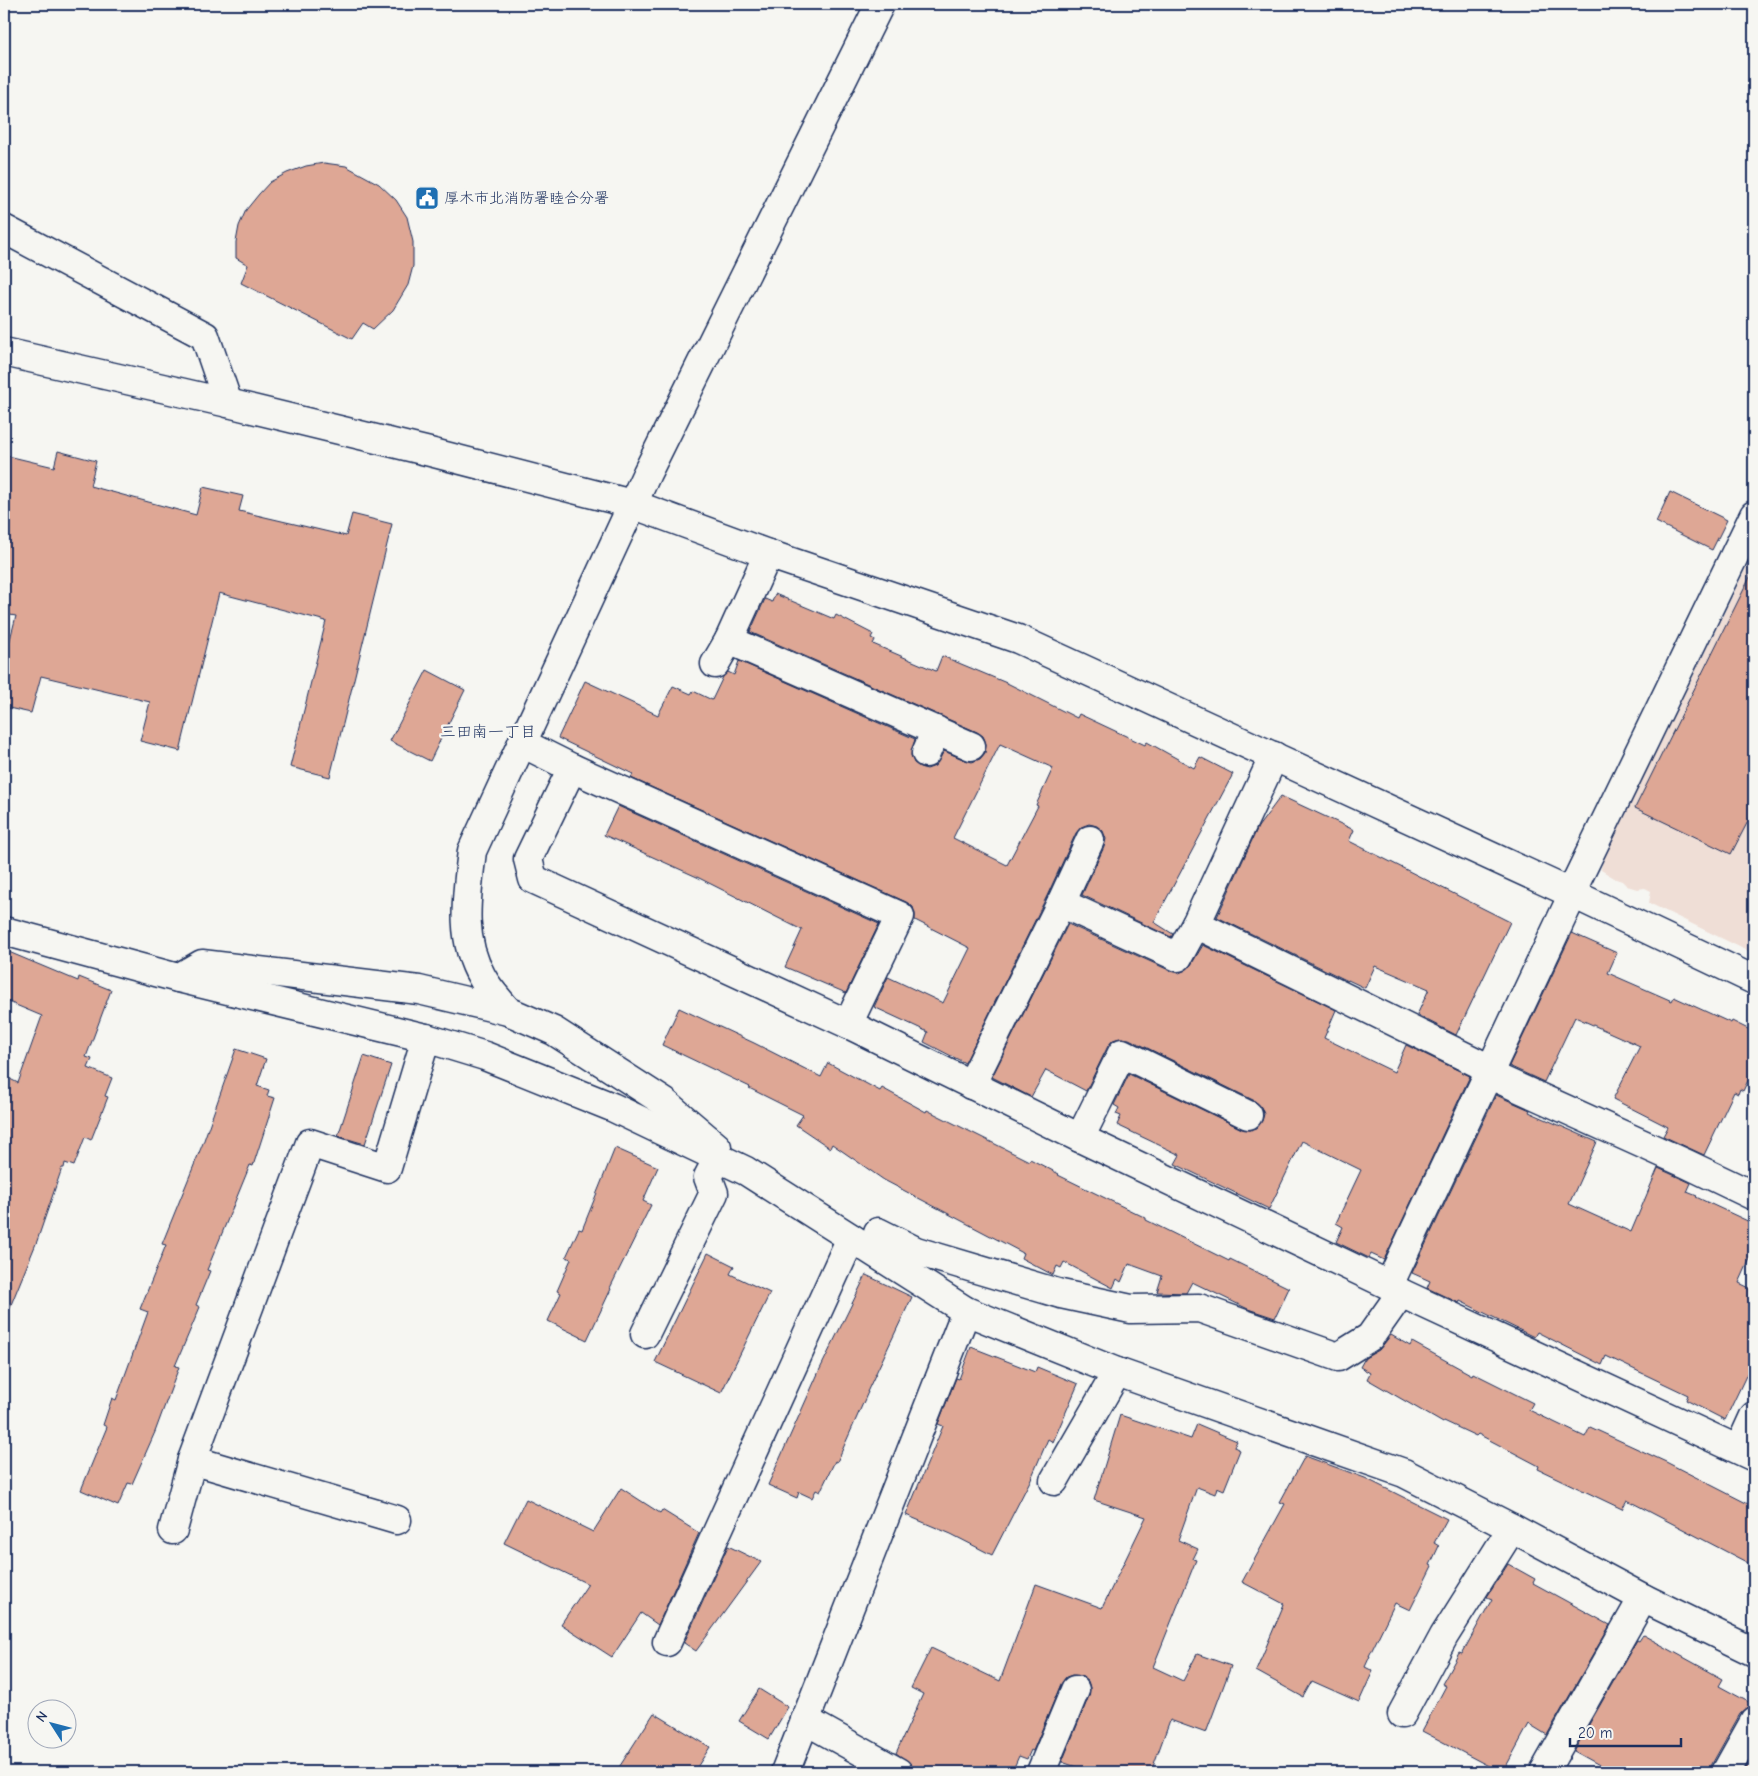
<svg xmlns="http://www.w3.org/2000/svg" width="1758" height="1776" font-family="'Comic Neue','Klee One',sans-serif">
	<rect width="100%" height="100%" fill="#f6f6f2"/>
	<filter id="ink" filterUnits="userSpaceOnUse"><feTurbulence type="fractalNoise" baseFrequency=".02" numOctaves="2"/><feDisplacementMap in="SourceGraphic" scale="10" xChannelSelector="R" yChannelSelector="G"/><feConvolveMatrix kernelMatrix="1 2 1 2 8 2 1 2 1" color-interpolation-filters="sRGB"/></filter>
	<g filter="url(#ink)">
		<!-- built -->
		<polygon fill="#efded6" points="1754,552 1754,954 1649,903 1651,891 1645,888 1637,889 1627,886 1622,881 1616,879 1601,870 1602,861"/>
		<!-- building -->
		<g fill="#dea795" stroke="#1b2f5e" fill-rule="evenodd">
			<polygon points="324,163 346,166 379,184 396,200 407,217 413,242 413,266 408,285 393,310 373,329 363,323 352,339 241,283 248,265 236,258 236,242 239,226 246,210 259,194 270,182 287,173 306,166"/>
			<polygon points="58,451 96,461 90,486 196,515 203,487 243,496 239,511 346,536 352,514 392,524 330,777 290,767 326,621 219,593 180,751 140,741 150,702 41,676 31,713 4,707 4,663 16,616 4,614 4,455 54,467"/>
			<polygon points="1670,492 1727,520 1712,550 1656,522"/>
			<polygon points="1754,569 1754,810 1731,854 1635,808"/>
			<path d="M775 594 834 619 836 615 873 634 871 638 875 640 873 644 936 671 942 656 1009 684 1077 718 1079 714 1145 745 1147 742 1194 768 1200 757 1233 774 1154 922 1173 934 1171 937 1082 895 1104 847 1106 839 1103 831 1097 826 1089 824 1081 827 1076 833 1047 896 965 1063 924 1042 928 1032 874 1007 888 977 943 1003 970 948 915 920V914L913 907 906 902 631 778 633 774 558 738 585 681 658 715 673 686 691 694 693 691 712 700 723 677 728 672 734 675 739 661 915 739 911 755 914 763 920 767 927 769 935 766 944 751 965 760 972 762 980 759 985 753 986 744 983 736 977 732 750 632 765 599 772 602ZM1000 744 1053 768 1036 805 1038 806 1007 865 953 838Z"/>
			<polygon points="427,670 465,690 430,761 390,741"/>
			<polygon points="1281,796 1354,830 1349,841 1510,922 1456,1035 1417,1015 1429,989 1375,966 1365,988 1348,980 1348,981 1217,917 1258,827"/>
			<polygon points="618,806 879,924 846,993 785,967 802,930 697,877 604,835"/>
			<polygon points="1068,924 1171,971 1179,973 1186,970 1191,965 1203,945 1336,1010 1324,1038 1394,1072 1406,1045 1470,1076 1384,1260 1371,1254 1369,1258 1336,1242 1343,1227 1336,1223 1361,1170 1302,1141 1269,1209 1175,1164 1180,1155 1117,1125 1121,1116 1116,1114 1119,1108 1114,1105 1129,1074 1242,1129 1250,1130 1257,1128 1262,1121 1264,1114 1261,1107 1255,1101 1129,1039 1120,1038 1113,1040 1108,1046 1086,1091 1046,1070 1031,1097 992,1077"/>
			<polygon points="1572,933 1617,953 1608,973 1672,1001 1674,997 1731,1023 1732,1021 1754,1032 1754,1068 1743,1091 1740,1089 1738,1094 1734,1092 1704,1155 1663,1136 1668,1127 1613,1099 1640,1046 1575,1017 1544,1082 1509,1066"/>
			<polygon points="4,950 78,981 79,977 111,990 86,1057 92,1059 88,1068 112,1078 105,1096 108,1097 91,1140 85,1137 74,1166 65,1163 64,1168 62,1168 37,1241 6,1317 4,1317 4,1076 18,1083 42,1016 4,1000"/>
			<polygon points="679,1008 754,1043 821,1077 828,1063 880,1091 882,1088 926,1112 927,1110 1029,1161 1030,1159 1059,1174 1058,1175 1146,1218 1146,1220 1229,1261 1230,1259 1289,1288 1275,1318 1248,1309 1192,1282 1186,1293 1157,1292 1162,1276 1129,1264 1121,1282 1117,1279 1113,1288 1064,1262 1061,1268 1057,1266 1053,1275 1021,1258 1023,1253 884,1180 832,1144 830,1148 796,1125 803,1115 749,1088 750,1087 662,1045"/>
			<polygon points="236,1049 266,1059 257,1086 269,1090 267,1096 275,1098 253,1166 250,1165 207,1270 210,1271 196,1305 200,1307 175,1366 179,1367 155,1432 132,1484 128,1483 118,1506 81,1490 107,1427 103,1425 112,1398 116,1400 148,1312 140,1309 166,1245 162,1244 203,1143"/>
			<polygon points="364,1056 391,1065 365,1144 338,1136"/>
			<polygon points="1496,1095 1530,1110 1529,1112 1597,1142 1569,1204 1631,1232 1658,1168 1691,1183 1687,1192 1697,1196 1696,1197 1754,1224 1754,1250 1739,1283 1754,1290 1754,1359 1725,1420 1686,1400 1688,1395 1606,1356 1602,1365 1537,1332 1534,1337 1460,1301 1459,1303 1427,1288 1430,1281 1412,1273"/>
			<polygon points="615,1148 658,1167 643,1201 651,1205 610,1288 611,1289 587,1340 548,1321 561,1293 557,1291 571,1259 566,1257 579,1229 582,1230"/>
			<polygon points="708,1253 734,1266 730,1274 770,1293 721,1393 655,1362"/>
			<polygon points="866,1275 912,1297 867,1392 868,1392 837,1462 835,1461 820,1492 816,1490 812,1498 799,1492 797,1498 768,1485 820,1369"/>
			<polygon points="1391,1335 1410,1346 1412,1342 1472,1375 1473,1373 1533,1403 1529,1410 1585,1437 1590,1427 1666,1462 1754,1507 1754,1566 1627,1500 1622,1509 1538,1469 1539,1466 1478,1434 1476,1436 1444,1421 1443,1423 1367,1379 1370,1373 1360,1367 1365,1358 1379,1350"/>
			<polygon points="971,1347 1035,1372 1037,1367 1078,1384 1053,1442 1048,1439 1030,1481 992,1555 951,1534 906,1515 943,1426 938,1424 956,1378 959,1379"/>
			<polygon points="1120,1415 1191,1439 1197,1424 1237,1441 1234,1447 1240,1450 1224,1490 1217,1487 1215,1494 1197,1487 1178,1540 1198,1549 1193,1559 1196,1560 1153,1667 1183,1681 1197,1654 1231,1666 1206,1733 1170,1720 1151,1772 1090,1772 1062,1762 1089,1696 1090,1688 1088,1681 1081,1676 1072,1675 1066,1677 1061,1684 1033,1751 1031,1750 1027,1759 1019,1756 1012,1772 943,1772 932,1767 929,1772 914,1772 911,1764 896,1753 923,1694 911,1688 931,1648 1000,1681 1036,1584 1102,1608 1146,1517 1094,1500"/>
			<polygon points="1305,1456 1365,1478 1447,1519 1434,1543 1439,1546 1430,1565 1432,1566 1410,1610 1395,1603 1369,1656 1370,1656 1365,1667 1373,1671 1359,1702 1312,1681 1303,1697 1256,1671 1284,1604 1242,1582 1285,1504 1280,1502"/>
			<polygon points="621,1488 660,1513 662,1510 699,1533 658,1625 641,1613 612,1657 561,1624 588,1584 504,1543 526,1499 593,1532"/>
			<polygon points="728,1546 761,1562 696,1651 684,1643"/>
			<polygon points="1508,1564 1535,1579 1533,1583 1610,1625 1547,1735 1529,1724 1503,1772 1500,1772 1422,1731 1446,1686 1442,1684 1459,1653 1462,1654 1492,1599 1487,1597"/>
			<polygon points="1643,1635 1723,1679 1719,1686 1754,1705 1746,1709 1740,1714 1712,1764 1710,1772 1612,1772 1574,1751 1637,1640 1639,1641"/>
			<polygon points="759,1689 788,1707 769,1739 739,1721"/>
			<polygon points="654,1713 710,1747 694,1772 616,1772"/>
			<polygon points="1754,1754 1754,1772 1744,1772"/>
		</g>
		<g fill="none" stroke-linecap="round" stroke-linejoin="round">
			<!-- minor casing -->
			<g stroke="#1b2f5e" stroke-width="31">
				<g id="minor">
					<polyline points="4,229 205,336 228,403"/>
					<polyline points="4,352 228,403 430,452 632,504 768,554 1018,639 1573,894 1754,980"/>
					<polyline points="768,554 729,640 971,746"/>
					<polyline points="715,664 729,640"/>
					<polyline points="522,743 572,768 900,916 848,1024"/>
					<polyline points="926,753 936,730"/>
					<polyline points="1274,756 1196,924 1480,1064 1488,1074 1687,1164 1754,1196"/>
					<polyline points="572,768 528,859 533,879 848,1024 1080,1138 1389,1285 1401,1293 1754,1457"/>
					<polyline points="1061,903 1178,957 1196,924"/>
					<polyline points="4,931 178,978 426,1038 485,1056 612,1107 746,1171 966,1311 1117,1372 1404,1473 1512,1528 1643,1598 1754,1652"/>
					<polyline points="178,978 202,964 419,990 508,1011 554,1031 664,1102 717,1147"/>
					<path d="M508 1011C499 1000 488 989 482 977 459 938 467 894 472 851L647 473 880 4"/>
					<polyline points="971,1085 1061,903 1090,840"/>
					<polyline points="1080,1138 1122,1053 1248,1115"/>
					<polyline points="878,1232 916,1251 1061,1294 1131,1309 1199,1308 1338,1357 1370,1337 1401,1293"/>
					<polyline points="1389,1285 1573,894 1576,882 1754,515"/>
					<polyline points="645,1334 714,1193 708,1177 718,1158"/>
					<polyline points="1739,1449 1754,1416"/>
					<polyline points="192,1460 397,1520"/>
					<polyline points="1054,1481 1117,1372"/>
					<polyline points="173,1530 192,1460 310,1143 387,1168 426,1038"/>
					<polyline points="667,1642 851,1238"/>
					<polyline points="1402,1714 1444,1636 1512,1528"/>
					<polyline points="805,1720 898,1772"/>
					<polyline points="785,1772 966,1311"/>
					<polyline points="1041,1772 1075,1690"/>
					<polyline points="1544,1772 1643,1598"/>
					<polyline points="1726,1772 1754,1722"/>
				</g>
			</g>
			<!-- minor -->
			<use href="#minor" stroke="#f6f6f2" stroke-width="28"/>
		</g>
	</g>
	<!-- icons -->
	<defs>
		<g id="civic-square" transform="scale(1.25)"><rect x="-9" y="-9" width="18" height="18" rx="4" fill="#1f6fb2" stroke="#f6f6f2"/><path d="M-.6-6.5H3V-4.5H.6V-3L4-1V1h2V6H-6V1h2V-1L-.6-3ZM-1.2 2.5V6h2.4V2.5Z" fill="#fff"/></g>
	</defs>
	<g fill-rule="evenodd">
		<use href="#civic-square" x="427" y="198"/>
	</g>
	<g text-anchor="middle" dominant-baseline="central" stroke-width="4.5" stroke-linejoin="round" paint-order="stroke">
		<!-- poi labels -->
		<g font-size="15" fill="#1b2f5e" stroke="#f6f6f2" text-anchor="start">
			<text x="444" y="198">厚木市北消防署睦合分署</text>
		</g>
		<!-- neighbourhood labels -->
		<g font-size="16" fill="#1b2f5e" stroke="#f6f6f2">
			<text x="488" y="732">三田南一丁目</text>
		</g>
	</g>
	<!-- margin -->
	<rect width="1758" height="1776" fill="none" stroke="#f6f6f2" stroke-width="20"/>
	<rect x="10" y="10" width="1738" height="1756" fill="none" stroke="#1b2f5e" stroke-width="2" filter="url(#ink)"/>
	<!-- north arrow -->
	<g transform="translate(52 1724) rotate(306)"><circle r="24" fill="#f6f6f2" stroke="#9ea6b7"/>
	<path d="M0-4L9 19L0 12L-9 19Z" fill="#1f6fb2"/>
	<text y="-8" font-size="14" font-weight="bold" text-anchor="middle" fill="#1b2f5e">N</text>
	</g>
	<!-- scale -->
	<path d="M1570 1738v8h111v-8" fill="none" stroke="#1b2f5e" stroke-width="2.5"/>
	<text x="1578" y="1738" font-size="15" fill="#1b2f5e" stroke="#f6f6f2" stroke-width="4" paint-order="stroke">20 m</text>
</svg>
